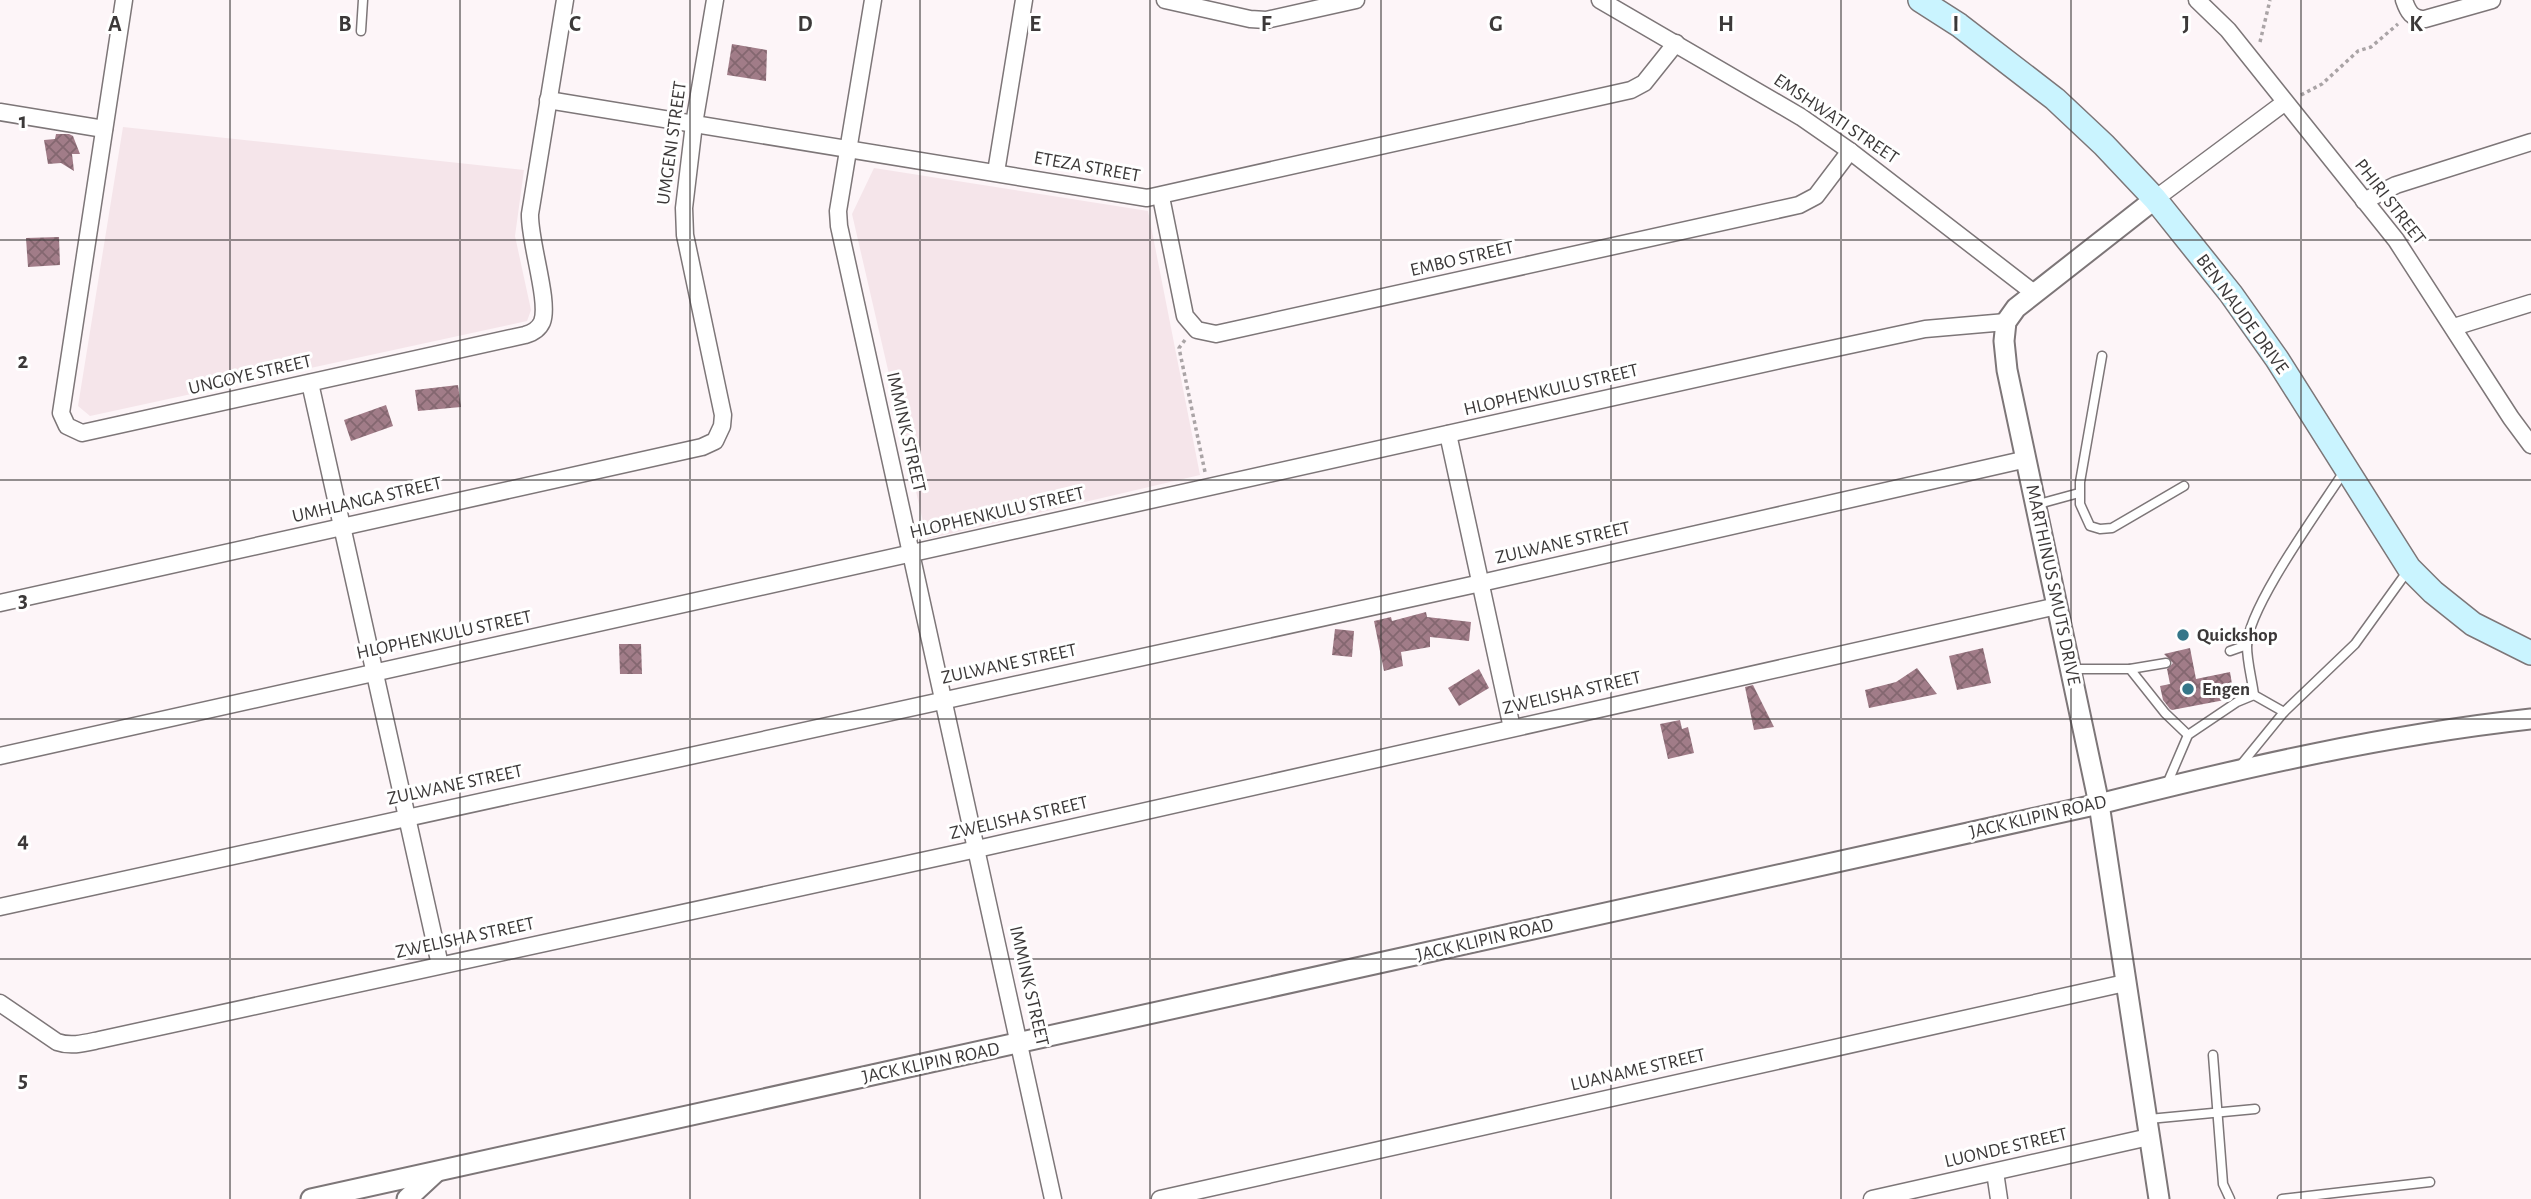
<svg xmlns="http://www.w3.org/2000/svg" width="2531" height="1199" font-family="'Alegreya Sans',sans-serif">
	<defs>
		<pattern id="building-cross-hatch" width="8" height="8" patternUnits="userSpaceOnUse" patternTransform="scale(1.75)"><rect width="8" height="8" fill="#a17c88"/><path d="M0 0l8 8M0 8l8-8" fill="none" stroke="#846770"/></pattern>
	</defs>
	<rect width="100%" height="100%" fill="#fdf5f8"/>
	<!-- built -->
	<g fill="#f5e5ea">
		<polygon points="123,127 524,170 515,236 531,310 527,321 90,416 78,406"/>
		<polygon points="874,168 1148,211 1200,475 927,539 852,214"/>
	</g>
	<!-- building -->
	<g fill="url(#building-cross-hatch)">
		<polygon points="732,44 767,50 766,81 727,75"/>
		<polygon points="56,134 69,134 73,136 80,154 72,154 74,171 61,163 48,164 44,140 55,139"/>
		<polygon points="59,237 60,265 28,267 26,238"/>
		<polygon points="458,385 461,407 418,411 415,390"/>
		<polygon points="386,405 393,426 351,441 344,420"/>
		<polygon points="1426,612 1427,617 1471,622 1469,641 1430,637 1430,647 1401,652 1403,666 1384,671 1374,621 1391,617 1392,621"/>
		<polygon points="1335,629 1354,631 1352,657 1332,655"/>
		<polygon points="619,644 641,644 642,674 620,674"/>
		<polygon points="1983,648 1991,683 1957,690 1949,656"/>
		<polygon points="2190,648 2196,679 2230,672 2234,696 2230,699 2172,710 2170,709 2163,700 2160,686 2170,684 2167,669 2173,663 2164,654"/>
		<polygon points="1917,668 1937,694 1869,708 1865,690 1896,682"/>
		<polygon points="1479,669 1489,688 1459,706 1448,688"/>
		<polygon points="1753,685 1774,727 1754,730 1745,687"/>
		<polygon points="1680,720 1682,729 1688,727 1694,753 1668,759 1660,724"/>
	</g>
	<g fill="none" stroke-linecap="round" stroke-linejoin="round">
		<!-- service casing -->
		<g stroke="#7d7678" stroke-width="11">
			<g id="service">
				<polyline points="361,31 363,0"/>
				<polyline points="2102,356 2080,482 2080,504 2090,526 2100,529 2112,528 2184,486"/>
				<polyline points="2035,505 2079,493"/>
				<polyline points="2230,651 2247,645"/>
				<polyline points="2071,669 2130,669 2165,713 2188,735"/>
				<polyline points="2130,669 2166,663"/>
				<polyline points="2254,695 2284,712"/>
				<polyline points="2240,766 2284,712 2355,644 2409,569"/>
				<path d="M2167 784 2188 735 2237 702 2254 695C2252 679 2247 662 2247 646 2247 608 2322 506 2345 470"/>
				<polyline points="2213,1055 2223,1184 2230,1199"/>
				<polyline points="2149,1119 2255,1109"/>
				<polyline points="2282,1199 2430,1182"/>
			</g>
		</g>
		<!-- minor casing -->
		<g stroke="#7d7678" stroke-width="19">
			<g id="minor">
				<path d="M124 0 61 413 67 426 82 433 525 335C532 333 539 329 542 322 550 302 529 241 530 214L565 0"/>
				<polyline points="873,0 838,211 839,226 1053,1199"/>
				<polyline points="1165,0 1250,19 1266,20 1356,0"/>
				<polyline points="1600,0 1801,117 1850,151 2034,293"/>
				<polyline points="2197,0 2228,30 2396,240 2511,418 2531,445"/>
				<path d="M2404 0C2408 12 2412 19 2425 19L2492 0"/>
				<polyline points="548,100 1147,198 1631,90 1644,83 1676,43"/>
				<polyline points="0,112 104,129"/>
				<polyline points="996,172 1024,0"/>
				<polyline points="1161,197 1185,316 1197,330 1216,334 1799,205 1816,196 1850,151"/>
				<polyline points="2155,199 2284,103"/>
				<polyline points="2364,201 2396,185 2531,142"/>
				<polyline points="2454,327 2531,303"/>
				<polyline points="310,383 440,965"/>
				<polyline points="1448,434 1512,728"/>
				<polyline points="0,603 702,447 715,441 722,426 723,415 685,235 684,208 694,124 715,0"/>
				<polyline points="0,756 1780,360 1925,329 2006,322"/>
				<polyline points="0,907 1481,583 2027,459"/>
				<path d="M0 1003 57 1042C71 1047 85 1043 99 1040L977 849 2057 606"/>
				<polyline points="1995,1172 1999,1199"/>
				<polyline points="1160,1199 2125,983"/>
				<polyline points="1872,1199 2149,1137"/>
			</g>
		</g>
		<!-- tertiary casing -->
		<g stroke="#7d7678" stroke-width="23">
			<g id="tertiary">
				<polyline points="2155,199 2016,308 2006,322 2004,341 2007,370 2099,804 2159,1199"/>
				<path d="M311 1199 2099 804C2241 768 2385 735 2531 719"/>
				<polyline points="407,1199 436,1172"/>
			</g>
		</g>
		<!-- secondary casing -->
		<g stroke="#7d7678" stroke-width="26">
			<polyline id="secondary" points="1920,0 1959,25 2055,99 2104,145 2155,199 2231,294 2277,359 2409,568 2433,592 2473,624 2531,653"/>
		</g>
		<!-- path -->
		<g stroke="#aaa4a6" stroke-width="3.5" stroke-dasharray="3.5 3.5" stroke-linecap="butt">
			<polyline points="2260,42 2270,0"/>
			<polyline points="2301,95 2322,84 2358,51 2371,47 2398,24"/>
			<polyline points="1185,340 1179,348 1205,472"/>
		</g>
		<!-- service -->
		<use href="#service" stroke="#fff" stroke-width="8"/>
		<!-- minor -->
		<use href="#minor" stroke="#fff" stroke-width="16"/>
		<!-- tertiary -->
		<use href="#tertiary" stroke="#fff" stroke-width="19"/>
		<!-- secondary -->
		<use href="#secondary" stroke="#caf4ff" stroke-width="23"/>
	</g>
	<!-- grid -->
	<path fill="none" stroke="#3c3939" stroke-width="2" stroke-opacity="0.55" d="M230 0V1199M460 0V1199M690 0V1199M920 0V1199M1150 0V1199M1381 0V1199M1611 0V1199M1841 0V1199M2071 0V1199M2301 0V1199M0 240H2531M0 480H2531M0 719H2531M0 959H2531"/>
	<!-- markers -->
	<g fill="#357689" stroke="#fff" stroke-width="2.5">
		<circle cx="2183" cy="635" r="7"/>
		<circle cx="2188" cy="689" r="7"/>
	</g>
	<g text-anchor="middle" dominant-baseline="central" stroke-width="6" stroke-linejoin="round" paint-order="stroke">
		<!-- street labels -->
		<g font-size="19" fill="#3c3939" stroke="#fff">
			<text transform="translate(1836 119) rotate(34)">EMSHWATI STREET</text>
			<text transform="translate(672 143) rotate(-82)">UMGENI STREET</text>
			<text transform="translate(1087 167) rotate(10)">ETEZA STREET</text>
			<text transform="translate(2390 202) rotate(52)">PHIRI STREET</text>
			<text transform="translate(1462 259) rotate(-13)">EMBO STREET</text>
			<text transform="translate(2242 314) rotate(54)">BEN NAUDE DRIVE</text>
			<text transform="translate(250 375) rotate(-13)">UNGOYE STREET</text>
			<text transform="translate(1551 390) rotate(-13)">HLOPHENKULU STREET</text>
			<text transform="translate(906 432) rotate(77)">IMMINK STREET</text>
			<text transform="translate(367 500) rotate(-13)">UMHLANGA STREET</text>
			<text transform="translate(997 513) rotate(-13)">HLOPHENKULU STREET</text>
			<text transform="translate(1563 543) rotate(-13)">ZULWANE STREET</text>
			<text transform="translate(2053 585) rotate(78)">MARTHINUS SMUTS DRIVE</text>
			<text transform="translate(444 635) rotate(-12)">HLOPHENKULU STREET</text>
			<text transform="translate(1009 664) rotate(-12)">ZULWANE STREET</text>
			<text transform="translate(1572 693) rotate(-13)">ZWELISHA STREET</text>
			<text transform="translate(455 785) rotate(-12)">ZULWANE STREET</text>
			<text transform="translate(2038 817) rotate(-13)">JACK KLIPIN ROAD</text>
			<text transform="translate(1019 818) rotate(-13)">ZWELISHA STREET</text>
			<text transform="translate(465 938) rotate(-12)">ZWELISHA STREET</text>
			<text transform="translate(1485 940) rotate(-13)">JACK KLIPIN ROAD</text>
			<text transform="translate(1029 986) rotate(77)">IMMINK STREET</text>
			<text transform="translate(931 1063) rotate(-12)">JACK KLIPIN ROAD</text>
			<text transform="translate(1638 1070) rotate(-13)">LUANAME STREET</text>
			<text transform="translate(2006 1148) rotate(-13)">LUONDE STREET</text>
		</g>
		<!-- poi labels -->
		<g font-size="19" font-weight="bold" fill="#3c3939" stroke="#fff" text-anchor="start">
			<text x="2197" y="635">Quickshop</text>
			<text x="2202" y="689">Engen</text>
		</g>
	</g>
	<g font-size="23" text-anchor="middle" font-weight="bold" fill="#3c3939" stroke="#fff" stroke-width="6" stroke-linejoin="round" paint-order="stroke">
		<text x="115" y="31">A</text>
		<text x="345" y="31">B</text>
		<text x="575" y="31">C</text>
		<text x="805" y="31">D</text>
		<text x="1035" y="31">E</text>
		<text x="1266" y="31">F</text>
		<text x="1496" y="31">G</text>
		<text x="1726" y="31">H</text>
		<text x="1956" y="31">I</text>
		<text x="2186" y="31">J</text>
		<text x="2416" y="31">K</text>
		<text x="23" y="128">1</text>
		<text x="23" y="368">2</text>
		<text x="23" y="607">3</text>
		<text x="23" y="847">4</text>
		<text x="23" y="1087">5</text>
	</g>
</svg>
